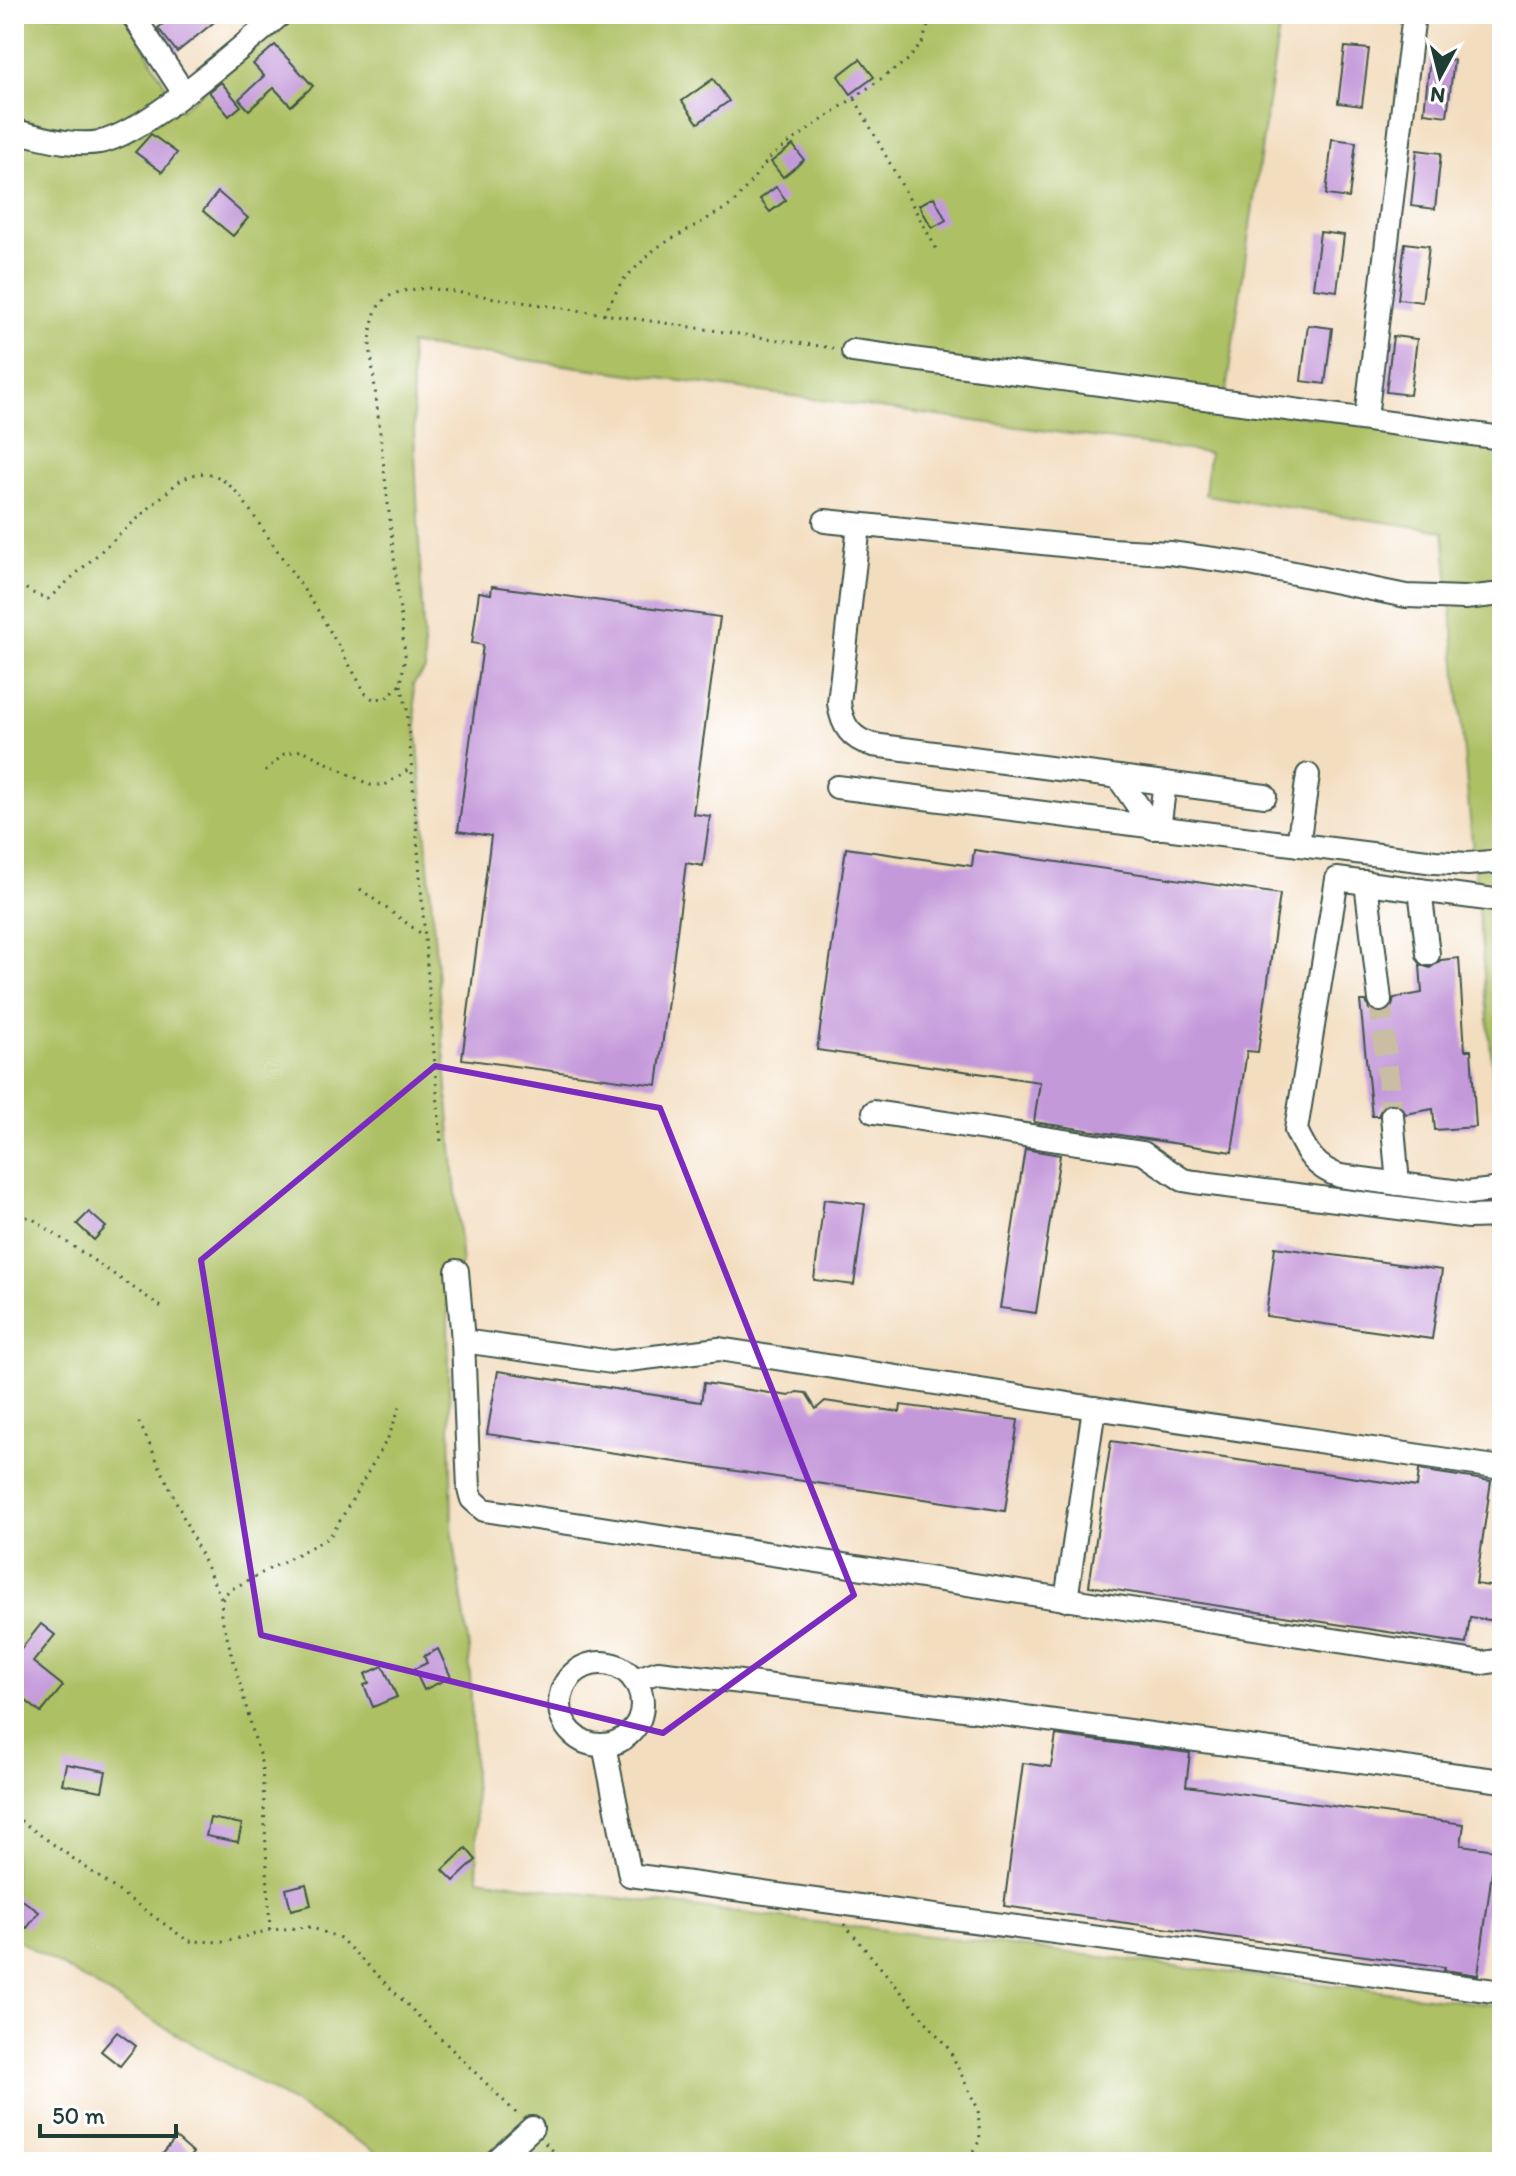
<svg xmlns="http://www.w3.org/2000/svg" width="1516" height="2176" font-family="Itim,sans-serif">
	<rect width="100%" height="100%" fill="#fff"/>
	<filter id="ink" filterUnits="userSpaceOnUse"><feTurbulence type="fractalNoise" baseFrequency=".0125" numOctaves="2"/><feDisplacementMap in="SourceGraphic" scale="16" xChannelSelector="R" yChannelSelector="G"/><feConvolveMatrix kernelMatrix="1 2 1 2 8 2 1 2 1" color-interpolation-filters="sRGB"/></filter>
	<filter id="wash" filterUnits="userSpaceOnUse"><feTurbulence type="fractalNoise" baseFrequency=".006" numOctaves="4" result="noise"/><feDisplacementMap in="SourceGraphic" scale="32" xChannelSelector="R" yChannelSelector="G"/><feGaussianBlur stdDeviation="1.8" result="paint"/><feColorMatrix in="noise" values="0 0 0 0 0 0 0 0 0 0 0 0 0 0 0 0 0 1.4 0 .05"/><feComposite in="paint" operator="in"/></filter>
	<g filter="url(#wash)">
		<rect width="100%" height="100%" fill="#f3ddbf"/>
		<!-- green -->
		<polygon fill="#adc063" stroke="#667e4c" stroke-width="2" points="14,14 125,14 180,110 298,14 1281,14 1224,405 1502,442 1502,1175 1444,531 1205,495 1209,453 410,344 425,670 413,684 462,1266 447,1267 452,1528 469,1649 478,1878 562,1891 1502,2006 1502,2162 393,2162 14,1938"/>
		<g id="blocks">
			<!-- building -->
			<g fill="#c499da">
				<polygon points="176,14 224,14 177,52 158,28"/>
				<polygon points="275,45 313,86 291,106 274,88 249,110 239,99 264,76 253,64"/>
				<polygon points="1345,47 1369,49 1362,106 1338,103"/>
				<polygon points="1430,58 1454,60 1447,116 1424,113"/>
				<polygon points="860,59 874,77 851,94 838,76"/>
				<polygon points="713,79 729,101 698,123 682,101"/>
				<polygon points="221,82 241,106 229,116 209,92"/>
				<polygon points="151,134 177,153 162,172 135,152"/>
				<polygon points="1332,139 1356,142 1349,198 1326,195"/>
				<polygon points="793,145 804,160 783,177 771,162"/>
				<polygon points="1417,150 1441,153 1435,209 1411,206"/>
				<polygon points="776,187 786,200 770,212 760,199"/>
				<polygon points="218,192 248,218 233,236 203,211"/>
				<polygon points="934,197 946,220 932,228 919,205"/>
				<polygon points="1320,232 1344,235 1337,291 1313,288"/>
				<polygon points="1405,243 1429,246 1422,302 1398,299"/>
				<polygon points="1308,325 1332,328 1325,384 1301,381"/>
				<polygon points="1393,336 1417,339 1410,395 1386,392"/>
				<polygon points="492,586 720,617 693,814 710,816 703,866 686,863 657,1085 462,1059 491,836 458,831 483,645 472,643 479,592 491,594"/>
				<polygon points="846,848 972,866 974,850 1280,894 1258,1052 1247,1051 1232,1152 1034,1122 1040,1082 817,1050"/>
				<polygon points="1459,958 1465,1050 1471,1050 1476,1127 1435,1130 1433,1109 1406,1114 1399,1104 1392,1102 1383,1105 1378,1116 1372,1116 1360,1001 1366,1001 1369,1009 1375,1013 1388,1012 1392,1006 1394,998 1422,993 1420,965 1430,968 1441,960"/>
				<polygon points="1025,1149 1060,1155 1036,1313 1000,1308"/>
				<polygon points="824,1199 865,1204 854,1285 814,1280"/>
				<polygon points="89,1212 106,1227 94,1240 77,1224"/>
				<polygon points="1275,1247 1442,1270 1432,1339 1266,1316"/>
				<polygon points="498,1371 701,1402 704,1383 789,1396 797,1392 806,1393 816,1409 825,1401 900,1412 901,1405 1018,1420 1005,1511 487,1434"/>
				<polygon points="1111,1441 1417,1487 1419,1470 1491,1481 1476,1584 1502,1588 1502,1622 1470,1617 1466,1644 1089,1586"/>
				<polygon points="41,1624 55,1635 33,1662 63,1686 41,1713 14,1691 14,1658"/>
				<polygon points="438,1649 451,1677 424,1690 414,1669 427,1663 424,1656"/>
				<polygon points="383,1666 397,1697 373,1707 364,1685 369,1683 365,1674"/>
				<polygon points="1056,1735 1190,1753 1186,1786 1464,1824 1461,1845 1495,1850 1478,1975 1444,1970 1445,1967 1004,1906 1023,1763 1051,1767"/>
				<polygon points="66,1764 106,1771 102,1791 62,1784"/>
				<polygon points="210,1818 242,1824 238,1842 206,1836"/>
				<polygon points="466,1848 476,1860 454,1881 443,1870"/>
				<polygon points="306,1884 311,1905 291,1910 286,1889"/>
				<polygon points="14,1894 39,1912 27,1928 14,1917"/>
				<polygon points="117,2032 136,2046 120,2066 101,2051"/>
				<polygon points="176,2138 193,2153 185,2162 156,2162"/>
			</g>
		</g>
	</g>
	<g filter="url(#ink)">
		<use href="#blocks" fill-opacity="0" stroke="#3f5549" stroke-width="2"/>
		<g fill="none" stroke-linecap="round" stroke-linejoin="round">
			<!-- minor-tunnel -->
			<polyline stroke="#c9bda3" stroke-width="22" stroke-dasharray="22 11" stroke-linecap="butt" points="1380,1000 1392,1116"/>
			<!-- minor casing -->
			<g stroke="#3f5549" stroke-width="26">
				<g id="minor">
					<polyline points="132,14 184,93"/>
					<path d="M14 131C42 137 71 147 100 142 145 134 242 46 281 14"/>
					<polyline points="853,351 1502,438"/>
					<polyline points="1366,418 1414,14"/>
					<polyline points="825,521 1111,550 1170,553 1250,564 1406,596 1465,598 1502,594"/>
					<path d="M859 525 839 703C842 726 851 739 873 745L1265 796"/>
					<polyline points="1118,777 1153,828"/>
					<polyline points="837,787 1435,862 1468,864 1502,861"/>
					<polyline points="1159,828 1165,783"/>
					<polyline points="1298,845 1308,775"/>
					<polyline points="1366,882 1380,1000"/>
					<polyline points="1420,890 1428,954"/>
					<path d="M1502 901 1337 879 1296 1130C1306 1152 1315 1168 1340 1176L1467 1193 1502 1189"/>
					<polyline points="874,1112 1143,1153 1183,1180 1195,1182 1469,1217 1502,1216"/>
					<polyline points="1392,1116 1398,1184"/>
					<polyline points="457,1271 463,1341 469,1489 472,1499 484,1510 1483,1663 1502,1660"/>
					<polyline points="463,1341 612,1362 719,1349 1094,1408 1502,1468"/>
					<polyline points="1066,1600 1094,1408"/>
					<circle cx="601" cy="1704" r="41"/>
					<polyline points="634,1680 658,1672 972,1710 1502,1781"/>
					<polyline points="604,1745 630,1875 1502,1992"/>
					<polyline points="495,2162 532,2128"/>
				</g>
			</g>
			<!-- path -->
			<g stroke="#3f5549" stroke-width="3" stroke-dasharray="2 6" stroke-linecap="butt">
				<polyline points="855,99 937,250"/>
				<polyline points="604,314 622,281 656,248 733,204 772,155 908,60 922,43 932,14"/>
				<path d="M14 578 30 592 48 599 177 483C205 465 220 474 241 497L319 612 366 694 373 699 386 698 401 684 405 655 370 344C372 299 385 291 428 288L833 348"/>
				<polyline points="401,685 407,709 441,1143"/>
				<polyline points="265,771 284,754 302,750 370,785 385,785 409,769"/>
				<polyline points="360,889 423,935"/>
				<polyline points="14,1222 20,1215 33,1219 166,1310"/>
				<polyline points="139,1422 222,1600"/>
				<polyline points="14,1816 188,1941 224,1942 270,1930 310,1927 340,1938 517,2114"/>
				<polyline points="844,1924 949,2049 978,2109 980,2140 966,2162"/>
				<polyline points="270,1930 262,1765 221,1615 222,1600 228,1591 328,1538 334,1531 389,1436 400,1406"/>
				<polyline points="545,2143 562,2162"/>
			</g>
			<!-- minor -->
			<use href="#minor" stroke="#fff" stroke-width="22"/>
		</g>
	</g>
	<!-- marked area -->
	<path fill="none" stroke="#7b2cbf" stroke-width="6" stroke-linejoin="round" d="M435 1066 660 1108 854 1595 663 1733 261 1635 201 1260Z"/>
	<!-- margin -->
	<rect width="1516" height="2176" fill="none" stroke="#fff" stroke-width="48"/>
	<!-- north arrow -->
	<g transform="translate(1440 76) rotate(187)" stroke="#ffffff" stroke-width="6" paint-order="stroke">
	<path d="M0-6L14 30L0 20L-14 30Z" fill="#1f3d34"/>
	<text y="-12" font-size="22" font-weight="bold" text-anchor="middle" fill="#1f3d34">N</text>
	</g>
	<!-- scale -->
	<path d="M40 2124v12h136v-12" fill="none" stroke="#1f3d34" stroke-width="4"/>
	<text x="52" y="2124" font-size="24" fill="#1f3d34" stroke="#ffffff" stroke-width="6" paint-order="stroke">50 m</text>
</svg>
